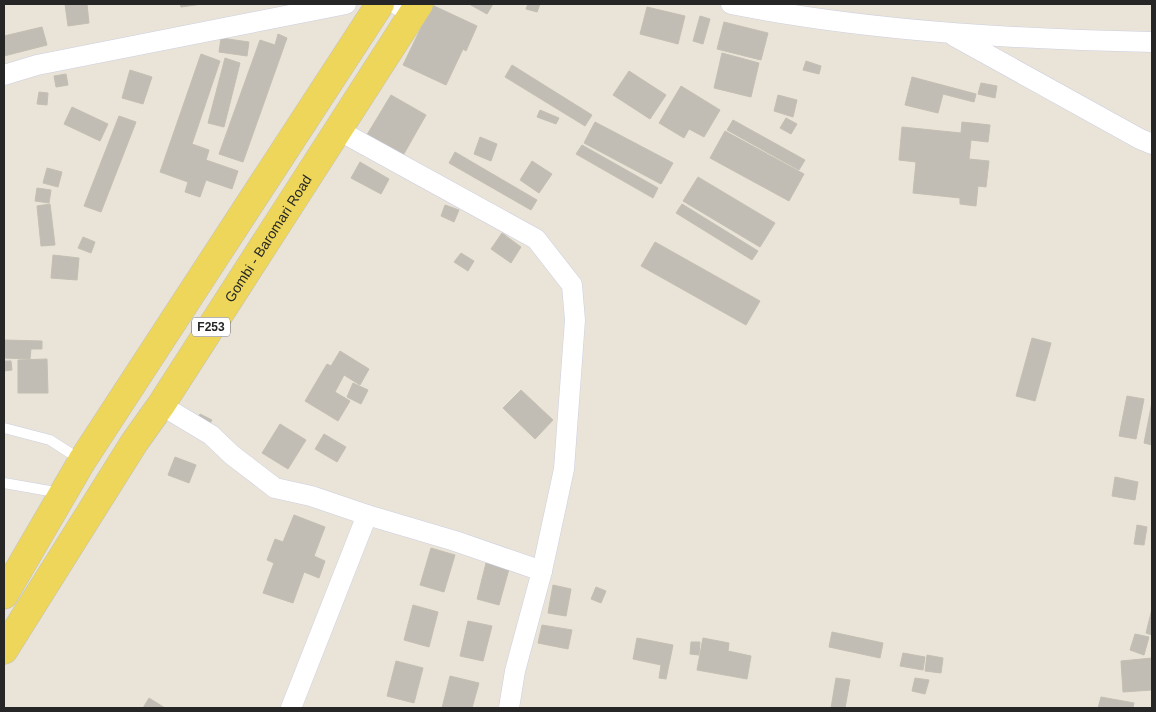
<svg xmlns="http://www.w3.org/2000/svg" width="1156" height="712" font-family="Arial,sans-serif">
	<rect width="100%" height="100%" fill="#e9e3d8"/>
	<!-- building -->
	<g fill="#c1bdb5" stroke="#c4bfb2">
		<polygon points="65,4 87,4 89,23 68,26"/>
		<polygon points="180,4 202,4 181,7"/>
		<polygon points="469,4 493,4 487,14"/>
		<polygon points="528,4 540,4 537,12 526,9"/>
		<polygon points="432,5 477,26 466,51 463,49 446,85 403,65"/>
		<polygon points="647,7 685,16 678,44 640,34"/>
		<polygon points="700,16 710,19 703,44 693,41"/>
		<polygon points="724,22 768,33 761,60 717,49"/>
		<polygon points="42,27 47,45 4,56 4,36"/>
		<polygon points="278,34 287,38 243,162 219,154 260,40 275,45"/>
		<polygon points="221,38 249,42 247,56 219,52"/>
		<polygon points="722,53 759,63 751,97 714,88"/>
		<polygon points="201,54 220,61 192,144 209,150 206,160 238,171 232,189 206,180 200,197 185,192 188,182 160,172"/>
		<polygon points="225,58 240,63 224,127 208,123"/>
		<polygon points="806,61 821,66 819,74 803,70"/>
		<polygon points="512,65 592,115 585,126 505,77"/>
		<polygon points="130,70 152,77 143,104 122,98"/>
		<polygon points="629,71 666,95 650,119 613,95"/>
		<polygon points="66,74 68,85 56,87 54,76"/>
		<polygon points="912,77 976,94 974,102 943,94 938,113 905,105"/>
		<polygon points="981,83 997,86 995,98 978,94"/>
		<polygon points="681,86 720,110 704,137 689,129 684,138 659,123"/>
		<polygon points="39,92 48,93 47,105 37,104"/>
		<polygon points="391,95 426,115 401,159 365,138"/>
		<polygon points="778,95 797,100 793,117 774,111"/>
		<polygon points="72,107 108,124 100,141 64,124"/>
		<polygon points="540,110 559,118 556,124 537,117"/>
		<polygon points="119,116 136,122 101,212 84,206"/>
		<polygon points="786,118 797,124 791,134 780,128"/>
		<polygon points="733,120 805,160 799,170 727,130"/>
		<polygon points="595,122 673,163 661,184 584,143"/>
		<polygon points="962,122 990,125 988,142 971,140 969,159 989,161 986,187 978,186 976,206 960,204 960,198 913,193 916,162 899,160 902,127 961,133"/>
		<polygon points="725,131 804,174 789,201 710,158"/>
		<polygon points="480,137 497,144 491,161 474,154"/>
		<polygon points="582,145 658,188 653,198 576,154"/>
		<polygon points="455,152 537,200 531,210 449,163"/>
		<polygon points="532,161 552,174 539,193 520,180"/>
		<polygon points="360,162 389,179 381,194 351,178"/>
		<polygon points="47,168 62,172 58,187 43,183"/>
		<polygon points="698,177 775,223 760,247 683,201"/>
		<polygon points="37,188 51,190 49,203 35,201"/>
		<polygon points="50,204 55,245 41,246 37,206"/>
		<polygon points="682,204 758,251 752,260 676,213"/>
		<polygon points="445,205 459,210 454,222 441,216"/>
		<polygon points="502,233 521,247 511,263 491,249"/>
		<polygon points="83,237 95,242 91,253 78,248"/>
		<polygon points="655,242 760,301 746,325 641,266"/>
		<polygon points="461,253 474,261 468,271 454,262"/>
		<polygon points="53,255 79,258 77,280 51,278"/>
		<polygon points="1032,338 1051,343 1035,401 1016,396"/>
		<polygon points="4,340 42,341 42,349 31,349 30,359 4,358"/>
		<polygon points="340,351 369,369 360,385 344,375 335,392 350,401 338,421 305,401 327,364 331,366"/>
		<polygon points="47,359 48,393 18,393 18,360"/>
		<polygon points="4,361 11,361 12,370 4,371"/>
		<polygon points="353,383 368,390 361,404 347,397"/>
		<polygon points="521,390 553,420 535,439 503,408"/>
		<polygon points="1127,396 1144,399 1136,439 1119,436"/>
		<polygon points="1152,402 1152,445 1144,443"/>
		<polygon points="200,414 212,420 206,430 194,424"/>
		<polygon points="280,424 306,440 288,469 262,453"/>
		<polygon points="324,434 346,447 337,462 315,449"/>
		<polygon points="175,457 196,465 189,483 168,475"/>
		<polygon points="1115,477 1138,482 1135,500 1112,496"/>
		<polygon points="294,515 325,527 314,556 325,561 319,578 304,572 293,603 263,593 274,563 267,560 275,539 283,542"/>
		<polygon points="1137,525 1147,527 1144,545 1134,544"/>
		<polygon points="431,548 455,555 444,592 420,585"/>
		<polygon points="486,563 509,569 499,605 477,599"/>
		<polygon points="553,585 571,589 566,616 548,613"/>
		<polygon points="596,587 606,591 601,603 591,599"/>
		<polygon points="413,605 438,612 429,647 404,640"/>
		<polygon points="1152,609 1152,635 1146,633"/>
		<polygon points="468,621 492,626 483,661 460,656"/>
		<polygon points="542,625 572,630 568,649 538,643"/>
		<polygon points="832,632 883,643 880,658 829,647"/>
		<polygon points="1135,634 1149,637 1144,655 1130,650"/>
		<polygon points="637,638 673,645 666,679 659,678 661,665 633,659"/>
		<polygon points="703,638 729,643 728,651 751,656 747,679 697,670"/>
		<polygon points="691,642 700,642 699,655 690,654"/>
		<polygon points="903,653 925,657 923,670 900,666"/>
		<polygon points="927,655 943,658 941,673 925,671"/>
		<polygon points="1152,658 1152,690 1123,692 1121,661"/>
		<polygon points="396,661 423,668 414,703 387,696"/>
		<polygon points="450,676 479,683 472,708 442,708"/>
		<polygon points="836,678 850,680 845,708 831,708"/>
		<polygon points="915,678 929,680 925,694 912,691"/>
		<polygon points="1101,697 1134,703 1133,708 1098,708"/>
		<polygon points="149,698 165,708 143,708"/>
	</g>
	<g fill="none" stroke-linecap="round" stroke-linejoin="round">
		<!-- service casing -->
		<g stroke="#cdcfe0" stroke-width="11">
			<g id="service">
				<polyline points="4,428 50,440 81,460"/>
				<polyline points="4,483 61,493"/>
			</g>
		</g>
		<!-- minor casing -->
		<g stroke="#cdcfe0" stroke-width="21">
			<g id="minor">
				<polyline points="396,4 413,14"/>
				<path d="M731 4C869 31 1011 39 1152 42"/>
				<polyline points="954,36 1140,139 1152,144"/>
				<polyline points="4,75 37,65 346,4"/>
				<polyline points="338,130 536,239 572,285 575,320 564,469 542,571 515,671 509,708"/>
				<polyline points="161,405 211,435 232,455 275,488 311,496 367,515 455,541 542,571"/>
				<polyline points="291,708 367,515"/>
			</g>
		</g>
		<!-- primary casing -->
		<g stroke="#c2c2c2" stroke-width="29">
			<g id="primary">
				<polyline points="4,595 82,461 380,4"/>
				<path id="s1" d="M4 650 134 443 161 405 419 4"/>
			</g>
		</g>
		<!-- service -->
		<use href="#service" stroke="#fff" stroke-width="10"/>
		<!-- minor -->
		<use href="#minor" stroke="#fff" stroke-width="20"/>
		<!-- primary -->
		<use href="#primary" stroke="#edd659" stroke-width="28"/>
	</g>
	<g text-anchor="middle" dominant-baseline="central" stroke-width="4" stroke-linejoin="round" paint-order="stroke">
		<!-- shield labels -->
		<rect fill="#fff" stroke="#676767" stroke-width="1" x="192" y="317.5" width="38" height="19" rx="4"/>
		<g font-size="12" font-weight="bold" fill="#262626">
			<text x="211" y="327">F253</text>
		</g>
		<!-- street labels -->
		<g font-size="14" fill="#262626" stroke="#fff">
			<text stroke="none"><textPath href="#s1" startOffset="489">Gombi - Baromari Road</textPath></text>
		</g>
	</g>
	<!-- border -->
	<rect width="1156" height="712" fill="none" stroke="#262626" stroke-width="10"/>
</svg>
